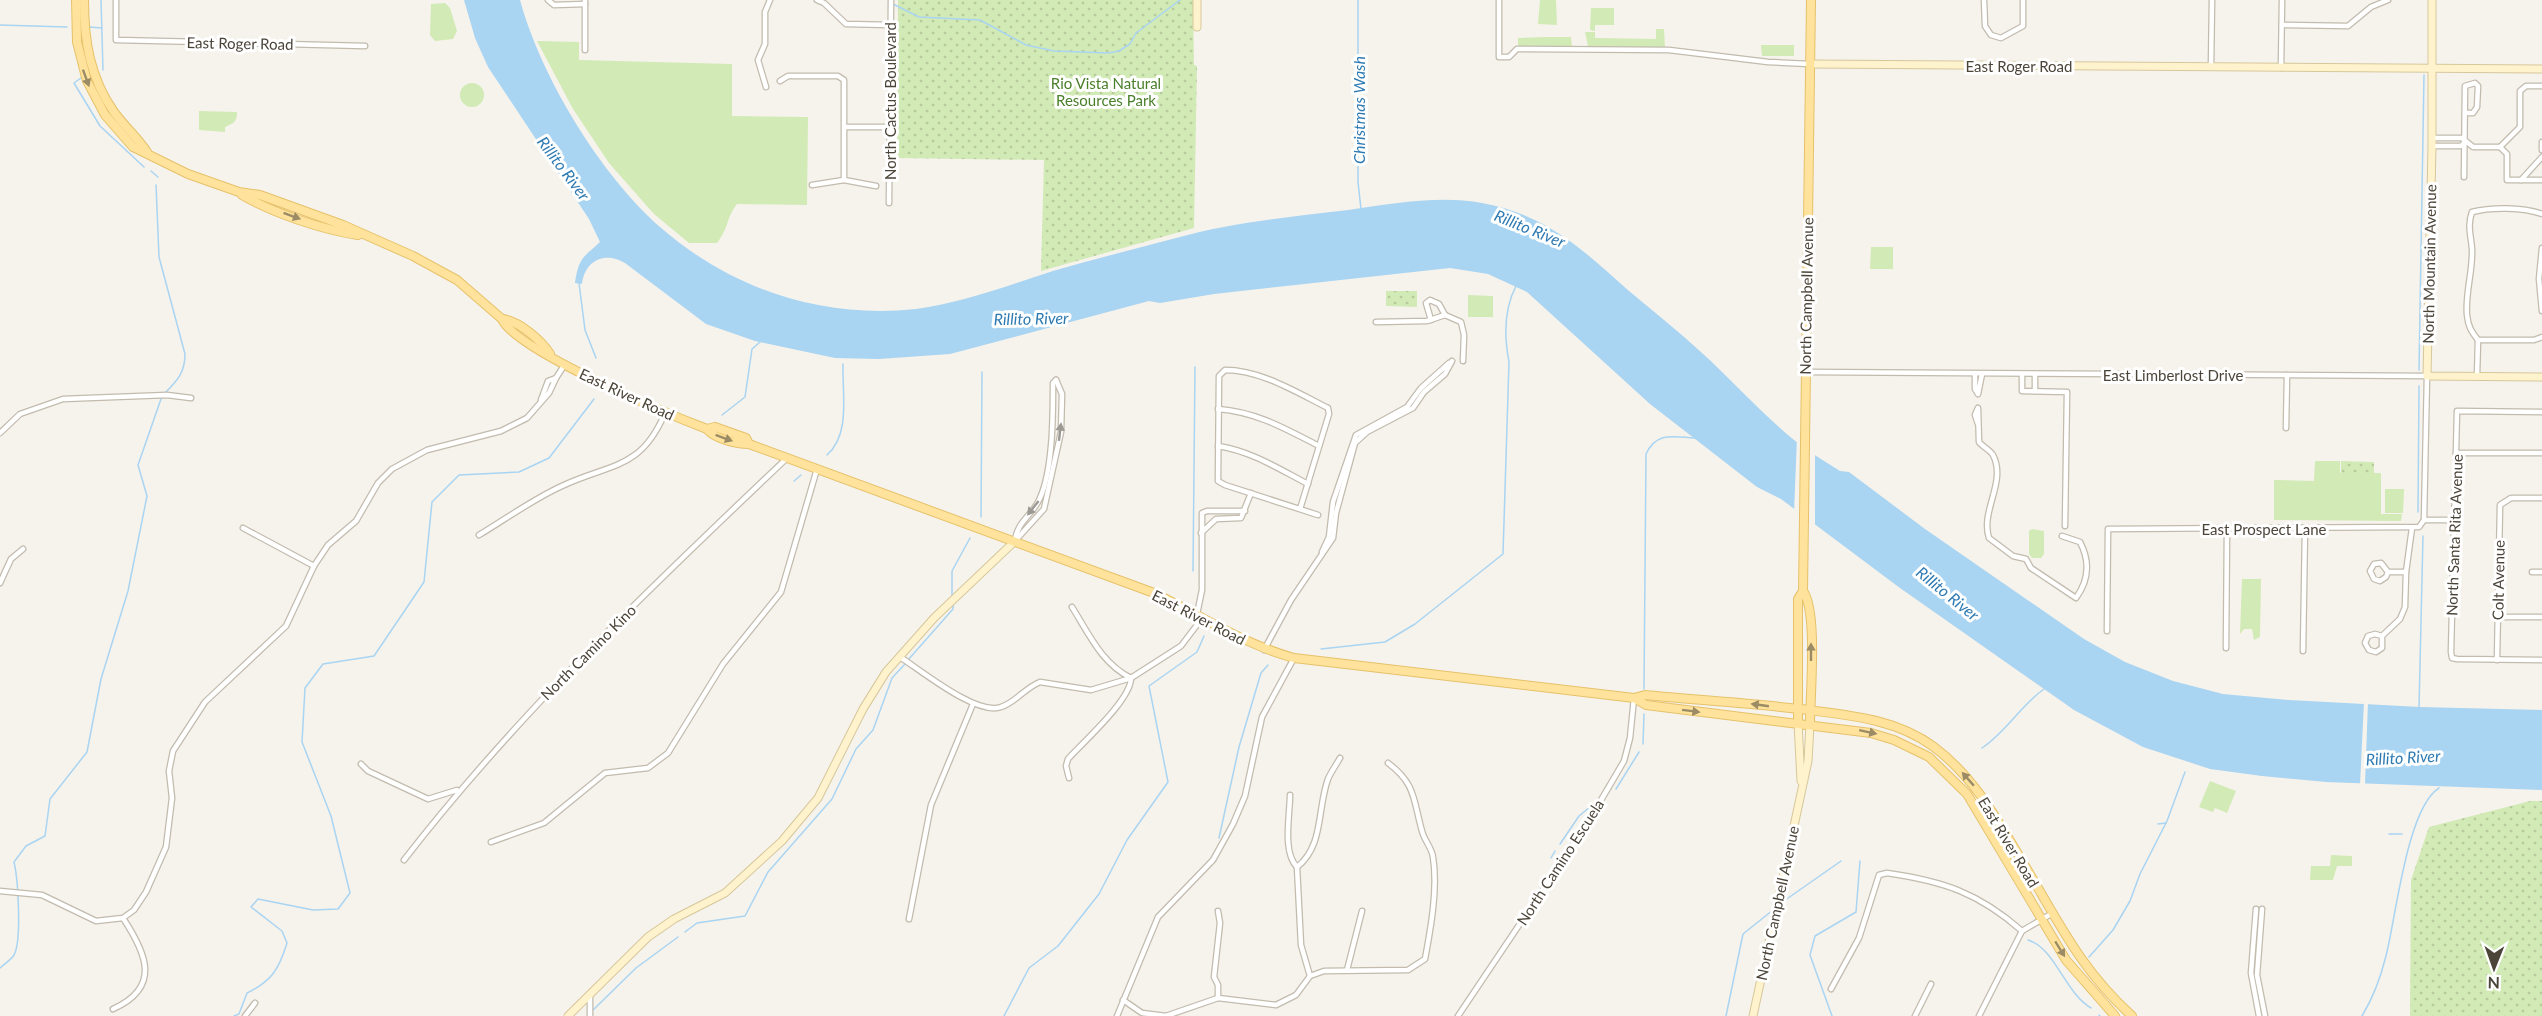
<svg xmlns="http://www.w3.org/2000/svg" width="2542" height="1016" font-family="Lato,sans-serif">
	<defs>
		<pattern id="park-dots" width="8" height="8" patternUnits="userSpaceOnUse" patternTransform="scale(1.5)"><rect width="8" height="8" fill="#d2eab5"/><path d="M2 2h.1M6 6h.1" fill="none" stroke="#b6ca9c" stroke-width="1.8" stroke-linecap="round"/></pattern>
	</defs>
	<rect width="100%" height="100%" fill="#f6f3ec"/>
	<!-- grass -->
	<g fill="#d2eab5">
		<polygon points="1540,0 1556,0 1557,25 1538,24"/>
		<polygon points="445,3 450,8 457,31 453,39 435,41 430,35 431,4"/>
		<polygon points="1591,8 1614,8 1614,25 1595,25 1595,31 1590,30"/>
		<polygon points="1656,29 1664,29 1665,48 1588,46 1585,32 1595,32 1595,38 1656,39"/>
		<polygon points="1546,37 1571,37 1572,47 1518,46 1518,38"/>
		<path d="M537 41 579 42V60L732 64V116L808 117 807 205 737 204C726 218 729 228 717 243H689L654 214 609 163 573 109Z"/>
		<polygon points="1761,45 1794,45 1794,56 1762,56"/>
		<circle cx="472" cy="95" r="12"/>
		<path d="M199 111 237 112C237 123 233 123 225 127V132L199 130Z"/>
		<polygon points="1871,247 1893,247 1893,269 1870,269"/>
		<polygon points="1468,295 1493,296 1493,317 1468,317"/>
		<polygon points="2315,461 2340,461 2340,473 2381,473 2381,514 2402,514 2401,521 2274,520 2274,480 2314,481"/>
		<polygon points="2385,489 2404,489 2403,513 2385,513"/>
		<polygon points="2032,529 2044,531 2044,554 2041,558 2032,558 2029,554 2029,531"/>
		<polygon points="2242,579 2261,579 2260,637 2254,640 2252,629 2244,629 2240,634"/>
		<polygon points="2210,781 2236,791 2227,813 2215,808 2213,812 2199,807"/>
		<polygon points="2331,855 2352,856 2352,866 2337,866 2333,880 2310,880 2311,866 2330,866"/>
	</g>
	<!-- park -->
	<g fill="url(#park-dots)">
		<polygon points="898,0 1193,0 1194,65 1197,66 1194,228 1041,271 1044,160 897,158"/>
		<polygon points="1386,291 1417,291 1417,307 1386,306"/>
		<polygon points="2341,461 2374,462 2374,474 2341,473"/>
		<polygon points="2530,801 2542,801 2542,1016 2410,1016 2411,880 2429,827"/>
	</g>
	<!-- water -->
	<path fill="#a9d4f2" d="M464 0H520C541 77 600 174 660 227 731 289 821 319 916 309 962 303 1009 285 1053 271 1094 259 1135 249 1176 238 1232 222 1290 217 1348 210 1391 204 1439 195 1482 203 1547 215 1582 249 1629 291 1653 311 1678 331 1702 353 1733 381 1761 413 1794 440 1808 451 1824 461 1840 471L1849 472 1925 529 2084 639 2125 662 2173 681 2223 694 2289 700 2420 707 2542 710V790L2326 782 2262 776 2210 769 2143 747 2074 710 1900 588 1781 499 1757 487 1650 404 1527 292 1488 274 1450 268 1214 294 1160 303 1149 301 950 354 879 359 835 358 755 341 706 324 625 263C605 251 585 260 582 284L575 283C579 257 583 258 600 242L589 219 488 67 475 38Z"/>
	<!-- pier -->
	<g fill="#f6f3ec">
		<polygon points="1797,438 1815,451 1815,528 1794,512"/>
		<polygon points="2364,702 2368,702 2365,785 2360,785"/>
	</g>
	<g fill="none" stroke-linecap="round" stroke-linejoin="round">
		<!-- stream -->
		<g stroke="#a9d4f2" stroke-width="1.5">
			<polyline points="101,0 103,70"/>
			<polyline points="1358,0 1358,182 1361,209"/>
			<polyline points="893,4 919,17 980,20 1026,45 1054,51 1108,53 1119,51 1130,44 1136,33 1180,0"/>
			<polyline points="0,25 67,27"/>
			<polyline points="89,27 102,28"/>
			<polyline points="81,78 74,83 100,126 144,167"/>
			<polyline points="151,171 158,177"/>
			<path d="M156 185 159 257 185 354C185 372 178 380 165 393"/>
			<polyline points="579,283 585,330 596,358"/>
			<polyline points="2419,370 2424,75"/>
			<polyline points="722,415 745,397 752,349 760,342"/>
			<path d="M827 455C851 434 842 393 843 364"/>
			<polyline points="794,481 801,475"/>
			<polyline points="2418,512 2419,386"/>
			<polyline points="981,517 982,372"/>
			<polyline points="1193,571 1195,367"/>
			<polyline points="952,596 952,571 970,538"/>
			<path d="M1321 649 1385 642 1415 624 1503 554 1509 362C1504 336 1504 309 1516 286"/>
			<polyline points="908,660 953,609 953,604"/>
			<path d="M1644 689 1646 454C1657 431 1674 437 1695 438"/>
			<polyline points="2419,708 2423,536"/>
			<polyline points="1643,744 1644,714"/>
			<path d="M1982 748C2007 731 2020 706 2044 689"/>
			<polyline points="1616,789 1639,752"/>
			<polyline points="2158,824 2166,823"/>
			<polyline points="2389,834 2402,834"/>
			<polyline points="1219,838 1239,747 1261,673 1268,665"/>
			<polyline points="1560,844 1579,816 1596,802"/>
			<polyline points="1551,858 1555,851"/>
			<polyline points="1781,903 1841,861"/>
			<polyline points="685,932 697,923 745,916 768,872 832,799 856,749 873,730 892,678 905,664"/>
			<path d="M2028 940C2055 948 2065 993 2091 1008"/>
			<polyline points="2089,957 2113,930 2130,901 2140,874 2167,821 2185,772"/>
			<path d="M0 968C4 964 11 960 14 955 22 940 18 879 14 862L26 846 45 836 50 799 87 752 101 679 128 591 147 496 138 465 162 396"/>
			<polyline points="592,1011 636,968 678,937"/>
			<polyline points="2099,1015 2100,1016"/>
			<path d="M234 1016 239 1014 247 993C272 981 279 969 287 943L282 931 251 907 258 899 313 910 338 909 350 893 331 816 302 742 305 688 323 664 374 656 424 582 432 502 459 475 519 472 549 458 594 399"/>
			<polyline points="1004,1016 1029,968 1058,946 1099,894 1127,840 1168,782 1149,686 1197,652 1204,636"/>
			<polyline points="1726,1016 1743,934 1773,910"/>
			<polyline points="1832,1016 1810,955 1815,936 1856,912 1860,861"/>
			<path d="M2362 1016C2373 998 2381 976 2386 956 2396 917 2407 808 2439 788"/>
		</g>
		<!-- street casing -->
		<g stroke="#c2bbae" stroke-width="7">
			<g id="street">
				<polyline points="116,0 116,40 365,46"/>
				<polyline points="548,0 554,5 585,4"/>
				<polyline points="817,0 824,3 846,24 891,25"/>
				<polyline points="1499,0 1499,57 1509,57 1517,49 1669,50 1768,62 1809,64"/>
				<polyline points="1984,0 1985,26 1991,35 2001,38 2023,26 2023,0"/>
				<polyline points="2282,25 2348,26 2371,7 2388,0"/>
				<polyline points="585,50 585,0"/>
				<polyline points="2211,67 2212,0"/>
				<polyline points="2281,68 2282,0"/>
				<polyline points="780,81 788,76 838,76 844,80 844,180"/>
				<polyline points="766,87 758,60 765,44 765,12 770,0"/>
				<polyline points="846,127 890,127"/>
				<polyline points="2432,138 2462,138 2473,147 2500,147 2507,154 2507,180 2542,180"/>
				<polyline points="2542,142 2542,150"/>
				<polyline points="2432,146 2461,146 2464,143"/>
				<polyline points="2500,147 2520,127 2520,91 2526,86 2542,86"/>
				<polyline points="2464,177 2465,86 2475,83 2478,86 2477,107 2473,113 2465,113"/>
				<polyline points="2521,180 2542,157"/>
				<polyline points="812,185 844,180 876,186"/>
				<polyline points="889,203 891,0"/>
				<path d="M2542 214C2523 207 2491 207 2472 212 2467 226 2471 235 2472 249 2473 271 2465 293 2467 315 2468 326 2471 331 2478 340H2534L2542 337"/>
				<polyline points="2542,248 2539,279 2542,311"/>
				<polyline points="1445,315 1461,322 1464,335 1463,361"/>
				<polyline points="1431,320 1426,303 1430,300 1439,304 1445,315"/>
				<polyline points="1376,322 1427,321 1445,315"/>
				<polyline points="1806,372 2427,376 2424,520 2419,527 2108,529 2107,631"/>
				<polyline points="1975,374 1975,389 1978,394 1982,374"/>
				<polyline points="2022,374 2022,391 2067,392 2065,526"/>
				<polyline points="2477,376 2478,340"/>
				<polyline points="556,378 565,364"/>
				<polyline points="2035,391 2035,374"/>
				<path d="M1218 409C1257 412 1286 429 1319 446"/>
				<polyline points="2542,412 2457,411 2451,652 2452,658 2457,659 2542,660"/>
				<path d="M1978 424 1975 415 1978 408 1979 442C1983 447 1990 450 1993 455 2007 482 1980 511 1989 538L2013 556 2026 559 2031 568 2076 598C2089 580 2090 561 2080 542L2062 536"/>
				<polyline points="2286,428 2287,375"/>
				<polyline points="0,433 20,414 63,399 167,395 191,398"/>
				<path d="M1218 446C1251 451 1279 469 1308 484"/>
				<polyline points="2456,453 2542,453"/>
				<path d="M1300 509 1329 414 1328 408C1296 392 1261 370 1225 370L1219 376 1218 481 1225 485 1318 515"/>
				<polyline points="2424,520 2453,520"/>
				<polyline points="243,528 314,566"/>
				<polyline points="1201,533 1216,519 1241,518 1251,493"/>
				<path d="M479 535C506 519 533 499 562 486 611 463 641 470 665 413"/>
				<polyline points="1015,541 1044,509 1061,432 1062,394 1056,380"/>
				<path d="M1015 541C1017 521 1033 515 1040 498 1053 469 1053 415 1053 383L1056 380"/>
				<polyline points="1322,552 1329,537 1333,502 1356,435 1407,407 1421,388 1449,363"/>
				<polyline points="2388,572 2381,563 2374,564 2370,571 2374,579 2380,581 2386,577 2388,572 2406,572"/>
				<polyline points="2532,572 2542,572"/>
				<polyline points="0,583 11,559 23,549"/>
				<path d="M1072 607C1089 634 1102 664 1131 678"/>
				<polyline points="1197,614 1202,590 1202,513 1207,511 1245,511"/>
				<polyline points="2497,617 2542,617"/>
				<polyline points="2382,636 2375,634 2368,636 2365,643 2369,650 2376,652 2382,648 2382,636 2400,619 2405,607 2406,572 2412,528"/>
				<polyline points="2226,648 2227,528"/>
				<polyline points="1264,650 1291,600 1333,538 1336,513 1355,443 1367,432 1413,408 1424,392 1445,374 1452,361"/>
				<polyline points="2303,651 2305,529"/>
				<path d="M900 657C922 671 977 716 1001 707 1016 702 1025 688 1040 682L1091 690 1131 678 1181 646 1203 617"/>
				<polyline points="2497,660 2500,505 2511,498 2542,498"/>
				<polyline points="361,764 368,771 428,799 457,790"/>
				<path d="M1069 778 1066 766 1068 759C1083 742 1131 700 1131 678"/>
				<path d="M1290 795C1290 815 1282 852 1297 867"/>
				<polyline points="491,842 544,823 605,773 648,768 668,753 723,664 781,592 817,469"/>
				<path d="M404 860C518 713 652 586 787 458"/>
				<path d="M1297 867C1324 846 1317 809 1328 779 1331 772 1336 765 1340 758"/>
				<polyline points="1297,867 1301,945 1310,976"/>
				<polyline points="0,891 42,895 96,921 123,918 134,910 146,892 166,847 172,798 169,771 173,751 205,702 286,626 314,566 328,545 356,521 378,483 392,469 427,450 501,431 527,418 549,393 556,378 548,381 541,400"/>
				<polyline points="2256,909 2251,973 2259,1016"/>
				<polyline points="2262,909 2257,975 2265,1016"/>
				<polyline points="1218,911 1220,923 1214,977 1218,985 1218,998"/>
				<polyline points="909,919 931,805 973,704"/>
				<polyline points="1347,970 1362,911"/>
				<path d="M1831 989 1859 938 1879 875 1887 873C1943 881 1979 893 2022 931"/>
				<path d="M1123 1000 1142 1013 1166 1016 1218 998 1276 1005 1296 995 1310 976 1324 971 1408 970 1425 959C1431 927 1438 888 1433 857 1432 848 1424 840 1422 831 1413 799 1416 784 1388 763"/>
				<path d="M113 1009C162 987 146 953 123 918"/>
				<polyline points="245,1016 255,1003"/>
				<polyline points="590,1016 590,995"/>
				<polyline points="1117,1016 1158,917 1213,860 1233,824 1245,796 1262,717 1294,658"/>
				<polyline points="1458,1016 1587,824 1624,761 1630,738 1634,698"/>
				<polyline points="1915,1016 1931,984"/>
				<polyline points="1979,1016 2022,931 2051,914"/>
			</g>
		</g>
		<!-- secondary casing -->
		<g stroke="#d6c79b" stroke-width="9">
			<g id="secondary">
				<polyline points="2432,0 2432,146 2427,376 2542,377"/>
				<polyline points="1197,27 1197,0"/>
				<polyline points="1809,64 2542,69"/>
				<polyline points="1798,723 1801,781"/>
				<polyline points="568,1016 648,937 674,919 725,893 782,841 818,798 863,709 886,672 934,618 1015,541"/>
				<polyline points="1753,1016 1808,761 1810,724"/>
			</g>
		</g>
		<!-- primary casing -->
		<g stroke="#e6c16a" stroke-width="10">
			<g id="primary">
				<path d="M76 0 77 42 87 81 105 115 133 147 188 174 239 192 260 195 343 225 413 256 457 280 502 319C519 321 541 340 550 354"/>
				<path d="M84 0C84 41 90 78 114 112 124 126 137 137 147 152"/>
				<path d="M242 195C273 213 323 230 358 235"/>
				<path d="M502 319C515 350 670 415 707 429"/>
				<path d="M749 444 746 438 715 427 707 429C714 439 737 444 749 444L1154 593C1202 616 1243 644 1294 658L1634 698 1646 705 1871 733 1894 740 1929 757 1967 794 2066 960 2115 1016"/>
				<path d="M1803 591C1818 611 1810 696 1810 724"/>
				<path d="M1634 698 1645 695C1697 700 1748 703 1800 709 1846 715 1895 718 1934 747 1974 777 1997 819 2022 861 2058 920 2079 968 2132 1016"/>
				<polyline points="1798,723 1798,599 1803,591 1811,0"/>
			</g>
		</g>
		<!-- street -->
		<use href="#street" stroke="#fff" stroke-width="4.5"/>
		<!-- secondary -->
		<use href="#secondary" stroke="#fff3cd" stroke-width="7"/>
		<!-- primary -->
		<use href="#primary" stroke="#ffe39c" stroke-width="8"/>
	</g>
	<!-- one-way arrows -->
	<defs><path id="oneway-solid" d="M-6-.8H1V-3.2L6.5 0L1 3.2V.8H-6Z" transform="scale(1.5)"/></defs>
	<g fill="#9c8c66">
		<use href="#oneway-solid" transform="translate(86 78) rotate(70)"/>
		<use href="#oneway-solid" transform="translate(292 216) rotate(20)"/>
		<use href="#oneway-solid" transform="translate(724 438) rotate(20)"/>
		<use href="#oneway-solid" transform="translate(1811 652) rotate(-90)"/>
		<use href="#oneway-solid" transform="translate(1760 705) rotate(-172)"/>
		<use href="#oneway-solid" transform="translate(1691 711) rotate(7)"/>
		<use href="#oneway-solid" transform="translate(1868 732) rotate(12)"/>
		<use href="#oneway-solid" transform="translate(1968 779) rotate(-131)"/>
		<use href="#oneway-solid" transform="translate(2060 949) rotate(58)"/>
	</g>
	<g fill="#9c9892">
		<use href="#oneway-solid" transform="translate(1060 432) rotate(-83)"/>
		<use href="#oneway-solid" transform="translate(1033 508) rotate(128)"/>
	</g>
	<g text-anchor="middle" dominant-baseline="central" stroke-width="6" stroke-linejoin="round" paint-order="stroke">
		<!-- street labels -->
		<g font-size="15" fill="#4b4439" stroke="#fff">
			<text transform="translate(240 43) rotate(1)">East Roger Road</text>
			<text x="2019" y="66">East Roger Road</text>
			<text transform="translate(890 101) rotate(-90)">North Cactus Boulevard</text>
			<text transform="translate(2429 264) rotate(-89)">North Mountain Avenue</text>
			<text transform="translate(1806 296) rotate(-89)">North Campbell Avenue</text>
			<text x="2173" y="375">East Limberlost Drive</text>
			<text transform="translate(627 394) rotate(25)">East River Road</text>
			<text x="2264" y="529">East Prospect Lane</text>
			<text transform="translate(2454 535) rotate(-88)">North Santa Rita Avenue</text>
			<text transform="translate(2498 580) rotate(-89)">Colt Avenue</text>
			<text transform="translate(1199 617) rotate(27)">East River Road</text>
			<text transform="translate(588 652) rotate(-45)">North Camino Kino</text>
			<text transform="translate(2009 842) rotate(59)">East River Road</text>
			<text transform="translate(1560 862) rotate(-57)">North Camino Escuela</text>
			<text transform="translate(1777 903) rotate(-78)">North Campbell Avenue</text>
		</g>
		<!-- park labels -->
		<g font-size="15" fill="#4a7f2a" stroke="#fff">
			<text x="1106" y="83">Rio Vista Natural<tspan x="1106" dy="17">Resources Park</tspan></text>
		</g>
		<!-- water labels -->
		<g font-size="16" font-style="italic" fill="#2e7ab2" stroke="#fff">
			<text transform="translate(1358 110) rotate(-90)">Christmas Wash</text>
			<text transform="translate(564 168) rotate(53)">Rillito River</text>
			<text transform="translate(1530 228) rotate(22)">Rillito River</text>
			<text transform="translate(1031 318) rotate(-1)">Rillito River</text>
			<text transform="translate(1948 593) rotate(39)">Rillito River</text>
			<text transform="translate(2403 757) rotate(-3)">Rillito River</text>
		</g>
	</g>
	<!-- north arrow -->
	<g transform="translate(2494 968) rotate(181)" stroke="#ffffff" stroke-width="4.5" paint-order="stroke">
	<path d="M0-4.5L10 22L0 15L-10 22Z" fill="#4b4439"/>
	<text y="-9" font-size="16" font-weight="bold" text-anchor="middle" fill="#4b4439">N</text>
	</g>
</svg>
